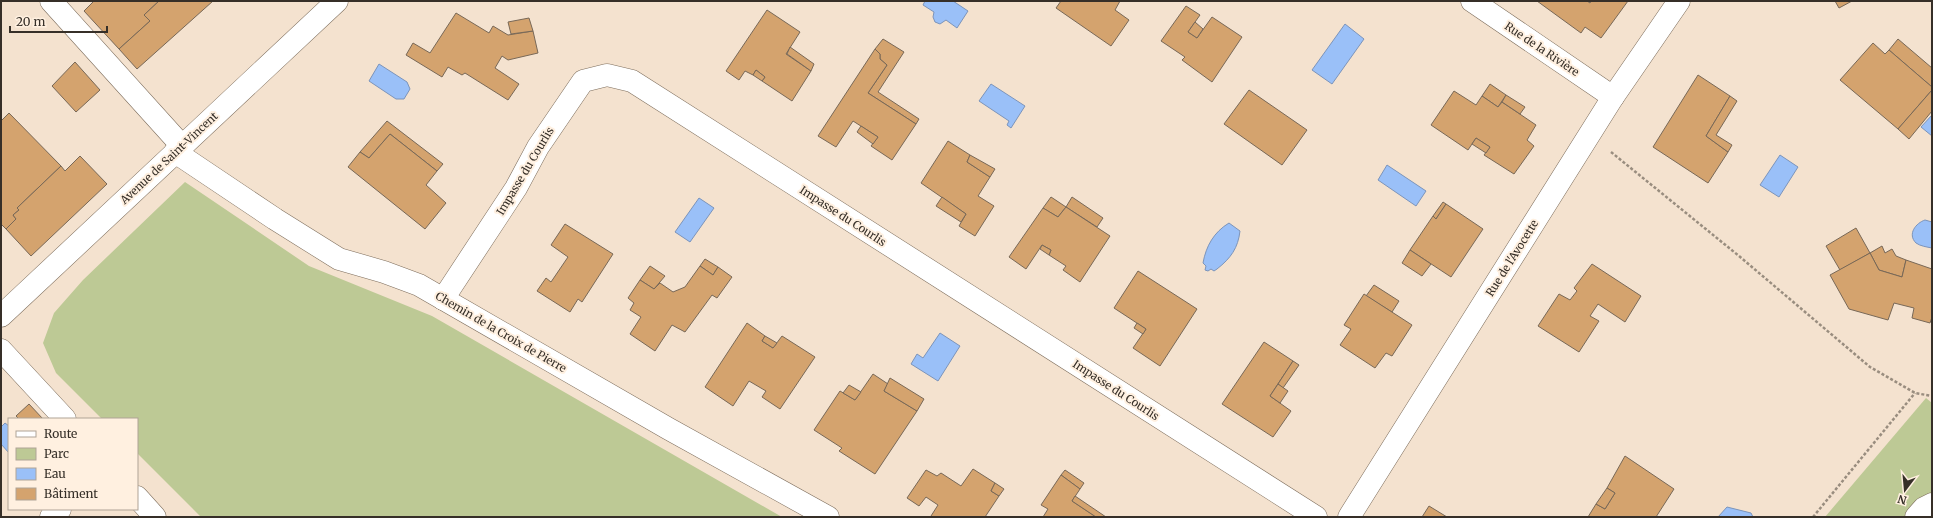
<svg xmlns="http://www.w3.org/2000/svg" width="1933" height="518" font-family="Merriweather,serif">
	<rect width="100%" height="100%" fill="#f4e2cf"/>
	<!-- green -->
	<g fill="#bdc995">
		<polygon points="185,182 309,266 432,316 782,517 201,517 137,453 137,419 102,419 56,373 43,343 54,313 83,280"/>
		<polygon points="1926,398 1932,403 1932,517 1825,517"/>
	</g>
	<!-- water -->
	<g fill="#9ac0f8" stroke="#7c94ba">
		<polygon points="925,1 953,1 968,11 957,28 946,20 940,24 935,22 933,17 934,12 923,5"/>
		<polygon points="1345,24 1364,39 1332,84 1312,70"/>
		<polygon points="379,64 407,82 410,89 404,99 396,99 369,81"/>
		<polygon points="991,84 1025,106 1011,128 1007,125 1009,121 979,101"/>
		<polygon points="1932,115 1932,136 1921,127"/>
		<polygon points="1780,155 1798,167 1779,197 1760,185"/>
		<polygon points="1387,165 1426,191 1416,206 1378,180"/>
		<polygon points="699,198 714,208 690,242 675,232"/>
		<path d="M1925 220 1932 222V248C1927 247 1920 246 1916 243 1907 234 1916 223 1925 220Z"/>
		<path d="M1229 223 1240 231C1238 248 1231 258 1217 269L1214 271 1211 269 1208 271 1205 270 1206 266 1203 263C1206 246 1214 232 1229 223Z"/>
		<polygon points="940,333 960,346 938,381 911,364 917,354 923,358"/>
		<polygon points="5,423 9,426 9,453 1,444 1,427"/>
		<polygon points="1727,507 1751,513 1753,517 1718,517"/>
	</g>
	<!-- building -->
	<g fill="#d4a36e" stroke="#786857">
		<polygon points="94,1 159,1 144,15 150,21 119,49 84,11"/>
		<polygon points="159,1 213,1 137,69 119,49 150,21 144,15"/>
		<polygon points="1061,1 1120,1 1115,10 1129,20 1111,46 1056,8"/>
		<polygon points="1537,1 1587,1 1590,3 1591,1 1628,1 1601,38 1585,27 1581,33"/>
		<polygon points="1835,1 1852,1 1839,8"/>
		<polygon points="1186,6 1200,15 1188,32 1197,38 1212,17 1242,37 1212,82 1182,60 1185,57 1161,41"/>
		<polygon points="767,10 800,32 786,54 811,71 792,101 762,81 765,77 756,70 753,75 745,71 739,80 726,71"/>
		<polygon points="456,13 489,33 493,26 508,35 533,31 538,53 508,60 502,56 495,68 519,84 508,100 465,73 462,75 448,67 442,77 406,55 413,43 430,53"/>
		<polygon points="529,18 533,31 511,34 508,22"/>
		<polygon points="1195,22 1203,29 1197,38 1188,32"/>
		<polygon points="883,39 904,52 878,92 919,119 916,124 868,93 887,65 880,59 880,54 875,49"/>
		<polygon points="1898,39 1932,68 1932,87 1889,50"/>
		<polygon points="1873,43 1885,54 1889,50 1932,87 1932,90 1898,129 1840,80"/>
		<polygon points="790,47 814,64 811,71 787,54"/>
		<polygon points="875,49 880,54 880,59 887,65 868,93 916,124 892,160 871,146 878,137 853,121 836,147 818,136"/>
		<polygon points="75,62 100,90 76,112 52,86"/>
		<polygon points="756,70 765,77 762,81 753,75"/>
		<polygon points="1698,75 1730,96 1706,136 1728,152 1708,183 1653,147"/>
		<polygon points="1490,84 1506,95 1498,107 1482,96"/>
		<polygon points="1249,90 1307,130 1282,165 1224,124"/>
		<polygon points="1932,90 1932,111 1909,139 1898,129"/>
		<polygon points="1454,91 1476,105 1482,96 1498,107 1502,102 1536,125 1527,140 1534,146 1514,174 1484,155 1490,147 1476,138 1468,150 1431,125"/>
		<polygon points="1506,95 1525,107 1520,114 1502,102"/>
		<polygon points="1730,96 1737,101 1716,135 1732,145 1728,152 1706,136"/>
		<polygon points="9,113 61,166 17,208 19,210 13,215 16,219 6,229 1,224 1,121"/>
		<polygon points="387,121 443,164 437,171 390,134 369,158 360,152"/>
		<polygon points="861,126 878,137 873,144 857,132"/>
		<polygon points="390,134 437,171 426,185 446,203 425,229 348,167 360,152 369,158"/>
		<polygon points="1476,138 1490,147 1486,153 1472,144"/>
		<polygon points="948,141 970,155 967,162 990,177 978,196 994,206 975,236 959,226 966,214 921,183"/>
		<polygon points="970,155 995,169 990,177 967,162"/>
		<polygon points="80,156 107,184 31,256 6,229 16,219 13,215 19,210 17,208 61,166 65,171"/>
		<polygon points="942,197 966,214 961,222 936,206"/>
		<polygon points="1051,197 1066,207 1058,217 1043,208"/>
		<polygon points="1072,197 1103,218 1097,227 1066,207"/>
		<polygon points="1443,202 1446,204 1436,219 1433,216"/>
		<polygon points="1446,204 1483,229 1451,277 1410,250 1433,216 1436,219"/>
		<polygon points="1066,207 1110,236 1080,282 1063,270 1066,266 1049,255 1051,250 1042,245 1026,269 1009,257 1043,208 1058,217"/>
		<polygon points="565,224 613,254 582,302 578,299 570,312 537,291 546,278 551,282 568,257 551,245"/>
		<polygon points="1856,228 1870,253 1840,270 1826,246"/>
		<polygon points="1042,245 1051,250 1049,255 1040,249"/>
		<polygon points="1882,246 1885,253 1892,249 1896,256 1906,260 1902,277 1879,270 1870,253"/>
		<polygon points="1410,250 1431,264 1422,276 1402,263"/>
		<polygon points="1870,253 1879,270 1902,277 1906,260 1932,269 1932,317 1930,323 1912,318 1914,308 1894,303 1888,320 1849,309 1830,275"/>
		<polygon points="705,259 718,267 713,275 700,266"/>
		<polygon points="1592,264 1641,296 1625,322 1598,304 1590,316 1599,321 1579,352 1538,326 1559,294 1570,300 1577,291 1574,288"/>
		<polygon points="650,266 665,276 654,289 640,280"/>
		<polygon points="700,266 713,275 718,267 732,277 717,298 712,295 685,332 672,325 655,351 630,334 641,317 630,310 634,303 628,298 640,280 654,289 660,283 673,292 685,287"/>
		<polygon points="1138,271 1197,309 1160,366 1133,348 1146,329 1114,308"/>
		<polygon points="1374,285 1399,301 1392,312 1366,296"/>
		<polygon points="1364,294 1412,325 1392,356 1386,353 1375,368 1340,345 1351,329 1344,325"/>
		<polygon points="747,323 765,336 762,341 773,348 782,336 815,357 780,409 762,397 766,391 749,381 733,406 705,387"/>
		<polygon points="1137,323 1146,329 1143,334 1134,328"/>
		<polygon points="765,336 777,343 773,348 762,341"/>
		<polygon points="1264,342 1293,361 1270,396 1291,411 1273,437 1222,404"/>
		<polygon points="1293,361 1299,365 1283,388 1278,384"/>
		<polygon points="873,374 888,384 884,391 917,411 875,474 839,451 842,448 814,430 840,391 855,400"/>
		<polygon points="890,378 924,399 917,411 884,391"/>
		<polygon points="1278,384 1288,391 1280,403 1270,396"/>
		<polygon points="849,385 861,392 855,400 843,393"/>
		<polygon points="29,404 43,419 19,419 16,416"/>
		<polygon points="1625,456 1674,489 1656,517 1588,517 1596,504 1605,509 1615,493 1607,488"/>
		<polygon points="973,469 995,483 991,491 999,496 985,517 932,517 931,516 938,505 926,497 919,506 907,498 926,470 937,476 941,473 961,486"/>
		<polygon points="1065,470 1084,483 1080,489 1061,475"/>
		<polygon points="1061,475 1080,489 1072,501 1096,517 1043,517 1048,509 1041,505"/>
		<polygon points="995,483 1004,489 999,496 991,491"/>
		<polygon points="1607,488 1615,493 1605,509 1596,504"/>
		<polygon points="1075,496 1106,517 1096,517 1072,501"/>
		<polygon points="1429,506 1447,517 1422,517"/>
	</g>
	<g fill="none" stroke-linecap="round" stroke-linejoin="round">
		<!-- minor casing -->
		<g stroke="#7e6e5d" stroke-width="23">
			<g id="minor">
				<polyline points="51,1 182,146"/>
				<polyline points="1472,1 1613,97"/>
				<polyline points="175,152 275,219 339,259 384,272 419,285 669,429 828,517"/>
				<polyline points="443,299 516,188 538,147 583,81 607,75 632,81 1316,517"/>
				<polyline points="1,316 337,1"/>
				<polyline points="1,350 65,419"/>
				<polyline points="137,497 155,517"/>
				<polyline points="51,517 60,509"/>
				<polyline points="1349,517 1613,97 1679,1"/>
				<polyline points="1916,517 1924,508 1932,504"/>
			</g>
		</g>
		<!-- path -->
		<g stroke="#998d7f" stroke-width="2.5" stroke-dasharray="3 2" stroke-linecap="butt">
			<polyline points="1611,152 1739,256 1870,367 1915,393 1932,396"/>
			<polyline points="1813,517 1915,393"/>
		</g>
		<!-- minor -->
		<use href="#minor" stroke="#fff" stroke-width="22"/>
	</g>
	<g text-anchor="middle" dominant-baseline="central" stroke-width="4" stroke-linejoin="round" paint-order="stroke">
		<!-- street labels -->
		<g font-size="11" fill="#362f28" stroke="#fff0e0">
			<text transform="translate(1542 49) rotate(34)">Rue de la Rivière</text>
			<text transform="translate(169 158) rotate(-43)">Avenue de Saint-Vincent</text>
			<text transform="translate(525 171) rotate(-59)">Impasse du Courlis</text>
			<text transform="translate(843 216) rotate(33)">Impasse du Courlis</text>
			<text transform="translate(1512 258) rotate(-58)">Rue de l'Avocette</text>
			<text transform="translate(501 332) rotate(30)">Chemin de la Croix de Pierre</text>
			<text transform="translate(1116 390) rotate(33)">Impasse du Courlis</text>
		</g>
	</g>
	<!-- border -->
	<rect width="1933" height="518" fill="none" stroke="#362f28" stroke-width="4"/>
	<!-- legend -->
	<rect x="8" y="418" width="130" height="92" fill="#fff0e0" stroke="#afa396"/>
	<rect x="16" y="431" width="20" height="6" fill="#ffffff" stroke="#afa396"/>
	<text x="44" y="438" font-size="12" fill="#362f28">Route</text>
	<rect x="16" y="448" width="20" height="12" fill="#bdc995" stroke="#afa396"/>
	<text x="44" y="458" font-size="12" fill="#362f28">Parc</text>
	<rect x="16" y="468" width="20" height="12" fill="#9ac0f8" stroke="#afa396"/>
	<text x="44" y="478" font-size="12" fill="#362f28">Eau</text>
	<rect x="16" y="488" width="20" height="12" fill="#d4a36e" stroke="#afa396"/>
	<text x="44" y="498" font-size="12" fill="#362f28">Bâtiment</text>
	<!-- north arrow -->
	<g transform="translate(1905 490) rotate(196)" stroke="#fff0e0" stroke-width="3" paint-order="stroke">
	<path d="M0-3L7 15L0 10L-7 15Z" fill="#362f28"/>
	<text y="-6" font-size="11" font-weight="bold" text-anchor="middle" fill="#362f28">N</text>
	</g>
	<!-- scale -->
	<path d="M10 26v6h97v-6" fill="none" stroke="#362f28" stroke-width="2"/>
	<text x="16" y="26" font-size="12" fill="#362f28" stroke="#fff0e0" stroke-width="3" paint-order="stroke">20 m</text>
</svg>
